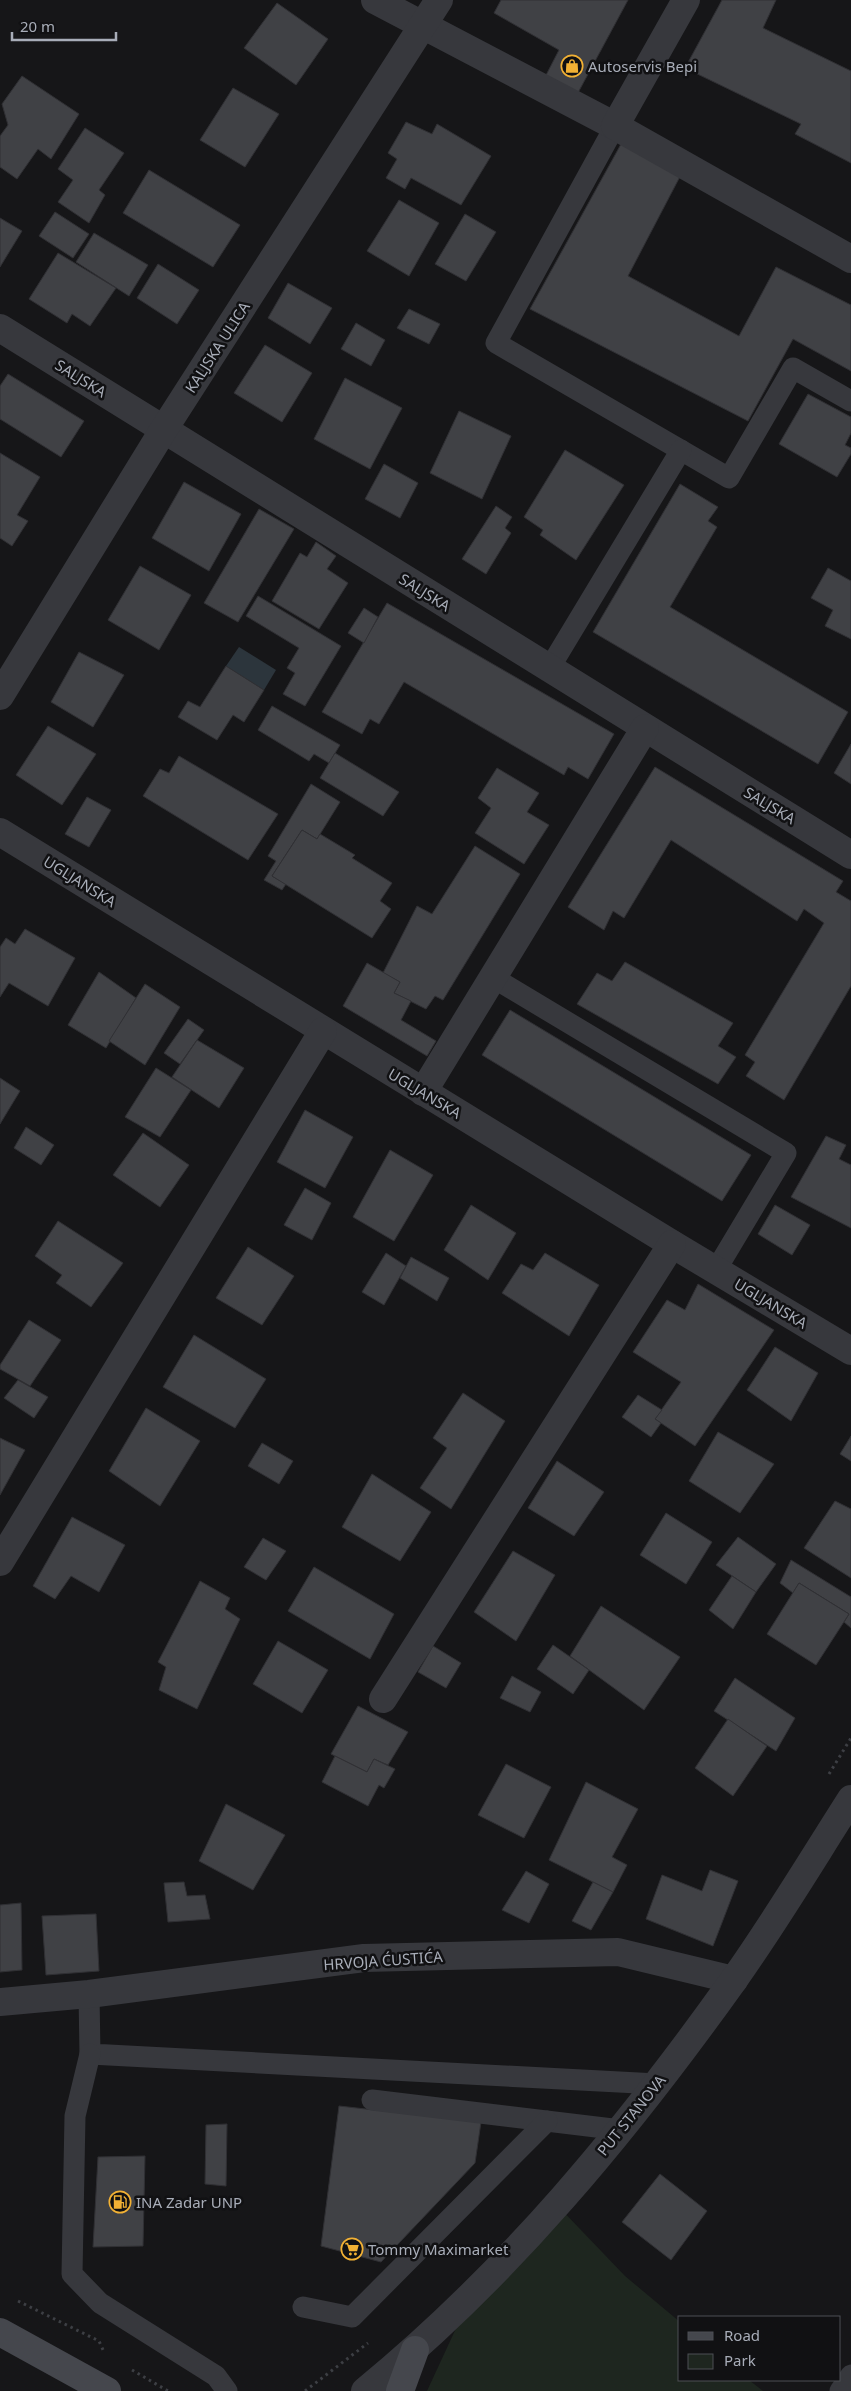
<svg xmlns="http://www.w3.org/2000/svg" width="851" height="2391" font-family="'Noto Sans',sans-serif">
	<rect width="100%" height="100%" fill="#161618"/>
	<!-- green -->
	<polygon fill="#1e261f" points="557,2205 625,2276 680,2322 680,2380 749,2380 763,2391 427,2391 470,2298"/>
	<!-- water -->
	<polygon fill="#2c353c" points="239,647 276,670 264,690 226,666"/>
	<!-- building -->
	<g fill="#404145" stroke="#303034">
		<polygon points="501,0 628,0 573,102 543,81 559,50 494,13"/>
		<polygon points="722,0 776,0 763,28 851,71 851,163 795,134 801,124 685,68"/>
		<polygon points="277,3 328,39 296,85 244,48"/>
		<polygon points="22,76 79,114 51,159 38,149 17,179 0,167 0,136 8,125 2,104"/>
		<polygon points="233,88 279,114 245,167 200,140"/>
		<polygon points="406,122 432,134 437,124 491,156 461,205 411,178 405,189 386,178 397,159 388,153"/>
		<polygon points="85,128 124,153 99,190 105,195 89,223 58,202 73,180 58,169"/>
		<polygon points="626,135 685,167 628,276 739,336 776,267 851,305 851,371 793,339 748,421 530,309"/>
		<polygon points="149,170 240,225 213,267 123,213"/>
		<polygon points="399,200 439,223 409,276 367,251"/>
		<polygon points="55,212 89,234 73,258 39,236"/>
		<polygon points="465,214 496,232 466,281 435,264"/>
		<polygon points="0,218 22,231 0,267"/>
		<polygon points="94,233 148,265 129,296 76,262"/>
		<polygon points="58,253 116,288 90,326 72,314 67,323 29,299"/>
		<polygon points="158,264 199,290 177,324 137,298"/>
		<polygon points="288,283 332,308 310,344 268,318"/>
		<polygon points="409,309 440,324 429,344 397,328"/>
		<polygon points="356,323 385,340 371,366 341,349"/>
		<polygon points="265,345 312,373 282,422 234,393"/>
		<polygon points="8,374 84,421 61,457 0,419 0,386"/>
		<polygon points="345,378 402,408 370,469 314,439"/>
		<polygon points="808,394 851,417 851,433 845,445 851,448 851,454 837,477 779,444"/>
		<polygon points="459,411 511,436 482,499 430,473"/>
		<polygon points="565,450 624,485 576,560 540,535 543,530 524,517"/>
		<polygon points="0,453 40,477 17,515 28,521 12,546 0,538"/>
		<polygon points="384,464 418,483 400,518 365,499"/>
		<polygon points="184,482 241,514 209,571 152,538"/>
		<polygon points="680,484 718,507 708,521 717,527 670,607 848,712 818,764 593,632"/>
		<polygon points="496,506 512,517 505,528 511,533 486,574 462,559"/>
		<polygon points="259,509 294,529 238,622 204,603"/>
		<polygon points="316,542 336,556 327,569 348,583 319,629 272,601 300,553 307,557"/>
		<polygon points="140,566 191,595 159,650 108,620"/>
		<polygon points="828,568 851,581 851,639 825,626 833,610 811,598"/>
		<polygon points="258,596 341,646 305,706 283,694 295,673 287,668 299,648 246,616"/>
		<polygon points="387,603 614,734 588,779 568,767 564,775 404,682 379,724 370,719 362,734 322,712"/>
		<polygon points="364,608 378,617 364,643 348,633"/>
		<polygon points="79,652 124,675 93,727 51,702"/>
		<polygon points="226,666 264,690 244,722 233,715 217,740 178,717 188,701 200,707"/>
		<polygon points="272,706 340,745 329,763 314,754 309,761 258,730"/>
		<polygon points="48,726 96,754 62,805 16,775"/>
		<polygon points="851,744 851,784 834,773"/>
		<polygon points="335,753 399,792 383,816 320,778"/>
		<polygon points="179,756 278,814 248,860 143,796 160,769 169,773"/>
		<polygon points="655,767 843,881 836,892 851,901 851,986 784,1100 746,1076 755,1062 745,1055 824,923 804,909 797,921 671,840 624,918 613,911 604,930 568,907"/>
		<polygon points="497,768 539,793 527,812 549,825 524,864 475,833 491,808 478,798"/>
		<polygon points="311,784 340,802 317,839 302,830 272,876 286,884 282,890 264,880 276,861 268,856"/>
		<polygon points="87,797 111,810 89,847 65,834"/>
		<polygon points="302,830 317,839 320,834 355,855 352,858 392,883 380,901 391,909 372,938 272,876"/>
		<polygon points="475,846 520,874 443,1000 435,996 426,1009 394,993 400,982 383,973 417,906 432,914"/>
		<polygon points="25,929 75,958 48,1006 9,983 0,997 0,947 6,938 15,944"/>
		<polygon points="625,962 733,1023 718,1046 736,1057 718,1084 577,1004 597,973 612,981"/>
		<polygon points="367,963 400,982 394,993 411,1001 401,1020 436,1041 427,1056 343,1006"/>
		<polygon points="99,972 136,998 106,1048 68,1025"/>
		<polygon points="145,984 180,1007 145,1065 109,1041"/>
		<polygon points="510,1010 751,1155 722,1201 482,1055"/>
		<polygon points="188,1019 204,1030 180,1064 164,1053"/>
		<polygon points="197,1040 244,1068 219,1108 172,1077"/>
		<polygon points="156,1068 191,1090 160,1137 125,1117"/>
		<polygon points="0,1078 20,1091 0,1124"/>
		<polygon points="305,1110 353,1137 325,1188 277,1162"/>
		<polygon points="26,1127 54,1145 41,1165 14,1148"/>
		<polygon points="143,1133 189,1165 160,1207 113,1175"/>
		<polygon points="826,1136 846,1145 839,1159 851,1165 851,1228 791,1197"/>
		<polygon points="390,1150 433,1175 394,1241 353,1217"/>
		<polygon points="305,1188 331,1203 312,1240 284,1225"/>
		<polygon points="471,1205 516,1233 488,1280 444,1250"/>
		<polygon points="775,1205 810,1225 792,1255 758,1234"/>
		<polygon points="58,1221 123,1263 91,1307 56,1283 62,1275 35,1256"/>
		<polygon points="248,1247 294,1276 262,1325 216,1298"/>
		<polygon points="386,1253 406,1266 384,1305 362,1292"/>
		<polygon points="545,1253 599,1285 569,1336 502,1293 521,1264 533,1270"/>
		<polygon points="411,1257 449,1278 437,1301 400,1278"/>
		<polygon points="698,1284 774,1330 695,1446 655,1419 681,1382 633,1352 667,1300 685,1310"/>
		<polygon points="29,1320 61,1340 30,1386 0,1369 0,1365"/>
		<polygon points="194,1335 266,1379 235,1428 163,1387"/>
		<polygon points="775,1347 818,1373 791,1421 747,1390"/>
		<polygon points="18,1380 48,1397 34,1418 4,1398"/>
		<polygon points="463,1393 505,1421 451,1509 420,1488 447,1448 433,1438"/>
		<polygon points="638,1395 662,1410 655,1419 661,1423 651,1437 622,1417"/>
		<polygon points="146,1408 200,1441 160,1506 109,1471"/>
		<polygon points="718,1432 774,1464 740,1513 689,1481"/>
		<polygon points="851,1436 851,1461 840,1454"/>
		<polygon points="0,1438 25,1450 0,1495"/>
		<polygon points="262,1443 293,1461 279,1484 248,1466"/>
		<polygon points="557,1461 604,1492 574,1536 528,1508"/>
		<polygon points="372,1474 431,1512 400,1561 342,1527"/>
		<polygon points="835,1501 851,1509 851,1578 804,1548"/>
		<polygon points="666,1513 712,1542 686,1584 640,1555"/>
		<polygon points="72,1517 125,1545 99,1592 71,1576 55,1599 33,1586"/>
		<polygon points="738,1537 776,1564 756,1592 716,1565"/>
		<polygon points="263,1538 286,1551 266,1580 244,1567"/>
		<polygon points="513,1551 555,1575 516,1641 474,1612"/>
		<polygon points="791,1560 851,1597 851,1628 844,1622 849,1614 799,1583 793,1593 780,1583"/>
		<polygon points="314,1567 394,1614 370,1659 288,1611"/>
		<polygon points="732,1576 756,1592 733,1629 709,1610"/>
		<polygon points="200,1581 230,1598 225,1609 240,1619 197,1709 159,1690 166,1667 158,1662"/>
		<polygon points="799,1583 849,1614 816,1665 767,1634"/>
		<polygon points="601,1606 680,1657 644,1710 570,1656"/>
		<polygon points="278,1641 328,1670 302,1713 253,1684"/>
		<polygon points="553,1645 589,1670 573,1694 537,1669"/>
		<polygon points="433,1646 461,1663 446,1688 418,1672"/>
		<polygon points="512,1676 541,1692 530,1712 500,1698"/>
		<polygon points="735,1678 795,1718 776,1751 714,1711"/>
		<polygon points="358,1706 408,1732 388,1765 374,1759 367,1772 331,1754"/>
		<polygon points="728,1719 767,1746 733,1796 695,1768"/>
		<polygon points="335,1756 367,1772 374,1759 395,1769 384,1788 379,1785 368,1806 322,1782"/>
		<polygon points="506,1764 551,1787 524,1838 478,1815"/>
		<polygon points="586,1782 638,1809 612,1857 627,1865 613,1892 549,1860"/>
		<polygon points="226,1804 285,1835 253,1890 199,1861"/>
		<polygon points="710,1870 738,1881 713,1946 646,1919 662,1875 702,1891"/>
		<polygon points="526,1871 549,1884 529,1923 502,1910"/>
		<polygon points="184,1882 187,1896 205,1895 210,1919 168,1922 164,1883"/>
		<polygon points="593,1882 613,1892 591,1930 572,1921"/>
		<polygon points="21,1903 22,1970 0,1972 0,1905"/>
		<polygon points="96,1914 99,1971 46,1975 42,1916"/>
		<polygon points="339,2106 481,2122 475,2163 381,2262 321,2246"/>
		<polygon points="227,2124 226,2186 205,2184 206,2125"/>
		<polygon points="145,2156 143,2246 93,2247 98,2157"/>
		<polygon points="660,2174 707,2211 671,2260 622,2222"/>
	</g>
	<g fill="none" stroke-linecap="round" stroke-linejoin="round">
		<!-- path -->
		<g stroke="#3d3f44" stroke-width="3" stroke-dasharray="2.5 4" stroke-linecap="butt">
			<polyline points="829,1774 851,1738"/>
			<polyline points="18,2301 99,2341 104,2352"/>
			<polyline points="132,2370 168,2391"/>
			<polyline points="305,2391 368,2343"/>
		</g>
		<!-- lane -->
		<g stroke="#37383d" stroke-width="21">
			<polyline points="615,126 496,343 729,478 793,368 851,401"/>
			<polyline points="549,669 681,450"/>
			<polyline points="492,977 786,1153 716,1270"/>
			<polyline points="89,1994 90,2054 657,2084"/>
			<polyline points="90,2054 75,2116 72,2274 100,2303 216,2376 227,2391"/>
			<polyline points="372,2100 621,2130"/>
			<polyline points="303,2307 352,2317 547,2121"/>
			<polyline points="840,2391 851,2375"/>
		</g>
		<!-- street -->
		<g stroke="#37383d" stroke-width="28">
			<polyline points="375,0 615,126"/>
			<polyline points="686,0 615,126 851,259"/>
			<polyline points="0,328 851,855"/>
			<polyline points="0,696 164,429 439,0"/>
			<polyline points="0,832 672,1244 851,1351"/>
			<polyline points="423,1092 645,728"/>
			<polyline points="0,1562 323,1031"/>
			<polyline points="383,1699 672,1244"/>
			<polyline points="0,2002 89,1994 364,1958 618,1952 734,1980"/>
			<path d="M365 2391C508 2274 626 2131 733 1981 775 1922 812 1860 851 1799"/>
		</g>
		<!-- secondary -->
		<g stroke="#45474d" stroke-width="28">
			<polyline points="0,2332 107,2391"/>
			<polyline points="400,2391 415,2350"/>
		</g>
	</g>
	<!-- icons -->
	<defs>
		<g id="shop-ring" transform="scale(1.125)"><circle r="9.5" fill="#111113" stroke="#f2b134" stroke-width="1.5"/><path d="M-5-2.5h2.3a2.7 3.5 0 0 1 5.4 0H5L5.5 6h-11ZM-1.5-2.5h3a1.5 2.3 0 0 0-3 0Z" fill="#f2b134"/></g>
		<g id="fuel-ring" transform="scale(1.125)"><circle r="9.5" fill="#111113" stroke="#f2b134" stroke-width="1.5"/><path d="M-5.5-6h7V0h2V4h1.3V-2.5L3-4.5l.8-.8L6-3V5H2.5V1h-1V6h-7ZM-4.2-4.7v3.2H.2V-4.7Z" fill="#f2b134"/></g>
		<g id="supermarket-ring" transform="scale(1.125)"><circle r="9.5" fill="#111113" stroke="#f2b134" stroke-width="1.5"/><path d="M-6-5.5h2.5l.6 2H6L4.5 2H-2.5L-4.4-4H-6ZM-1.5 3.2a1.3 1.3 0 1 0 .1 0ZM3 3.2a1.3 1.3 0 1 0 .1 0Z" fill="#f2b134"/></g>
	</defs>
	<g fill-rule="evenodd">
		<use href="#shop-ring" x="572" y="66"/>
		<use href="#fuel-ring" x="120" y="2202"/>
		<use href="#supermarket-ring" x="352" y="2249"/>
	</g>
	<g text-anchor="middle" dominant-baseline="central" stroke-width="5" stroke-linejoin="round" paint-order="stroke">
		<!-- poi labels -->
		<g font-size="15" fill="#a8adb8" stroke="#111113" text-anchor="start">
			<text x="588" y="66">Autoservis Bepi</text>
			<text x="136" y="2202">INA Zadar UNP</text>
			<text x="368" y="2249">Tommy Maximarket</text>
		</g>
		<!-- street labels -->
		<g font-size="15" fill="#a8adb8" stroke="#111113">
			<text transform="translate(217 347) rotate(-57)">KALJSKA ULICA</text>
			<text transform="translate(81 378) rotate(32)">SALJSKA</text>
			<text transform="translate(425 592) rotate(32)">SALJSKA</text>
			<text transform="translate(770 805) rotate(31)">SALJSKA</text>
			<text transform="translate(80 881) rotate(32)">UGLJANSKA</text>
			<text transform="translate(425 1093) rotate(31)">UGLJANSKA</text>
			<text transform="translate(771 1303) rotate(31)">UGLJANSKA</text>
			<text transform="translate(383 1960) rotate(-4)">HRVOJA ĆUSTIĆA</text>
			<text transform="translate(631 2115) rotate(-51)">PUT STANOVA</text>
		</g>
	</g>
	<!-- legend -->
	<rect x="678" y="2316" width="162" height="65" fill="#111113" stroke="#4d4f55"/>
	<rect x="688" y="2332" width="25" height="8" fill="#45474d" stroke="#4d4f55"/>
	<text x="724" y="2341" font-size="15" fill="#a8adb8">Road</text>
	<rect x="688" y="2354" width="25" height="15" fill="#1e261f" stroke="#4d4f55"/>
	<text x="724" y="2366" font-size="15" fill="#a8adb8">Park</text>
	<!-- scale -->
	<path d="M12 32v8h104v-8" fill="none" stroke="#a8adb8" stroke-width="2.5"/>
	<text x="20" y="32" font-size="15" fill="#a8adb8" stroke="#111113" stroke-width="4" paint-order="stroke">20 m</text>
</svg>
